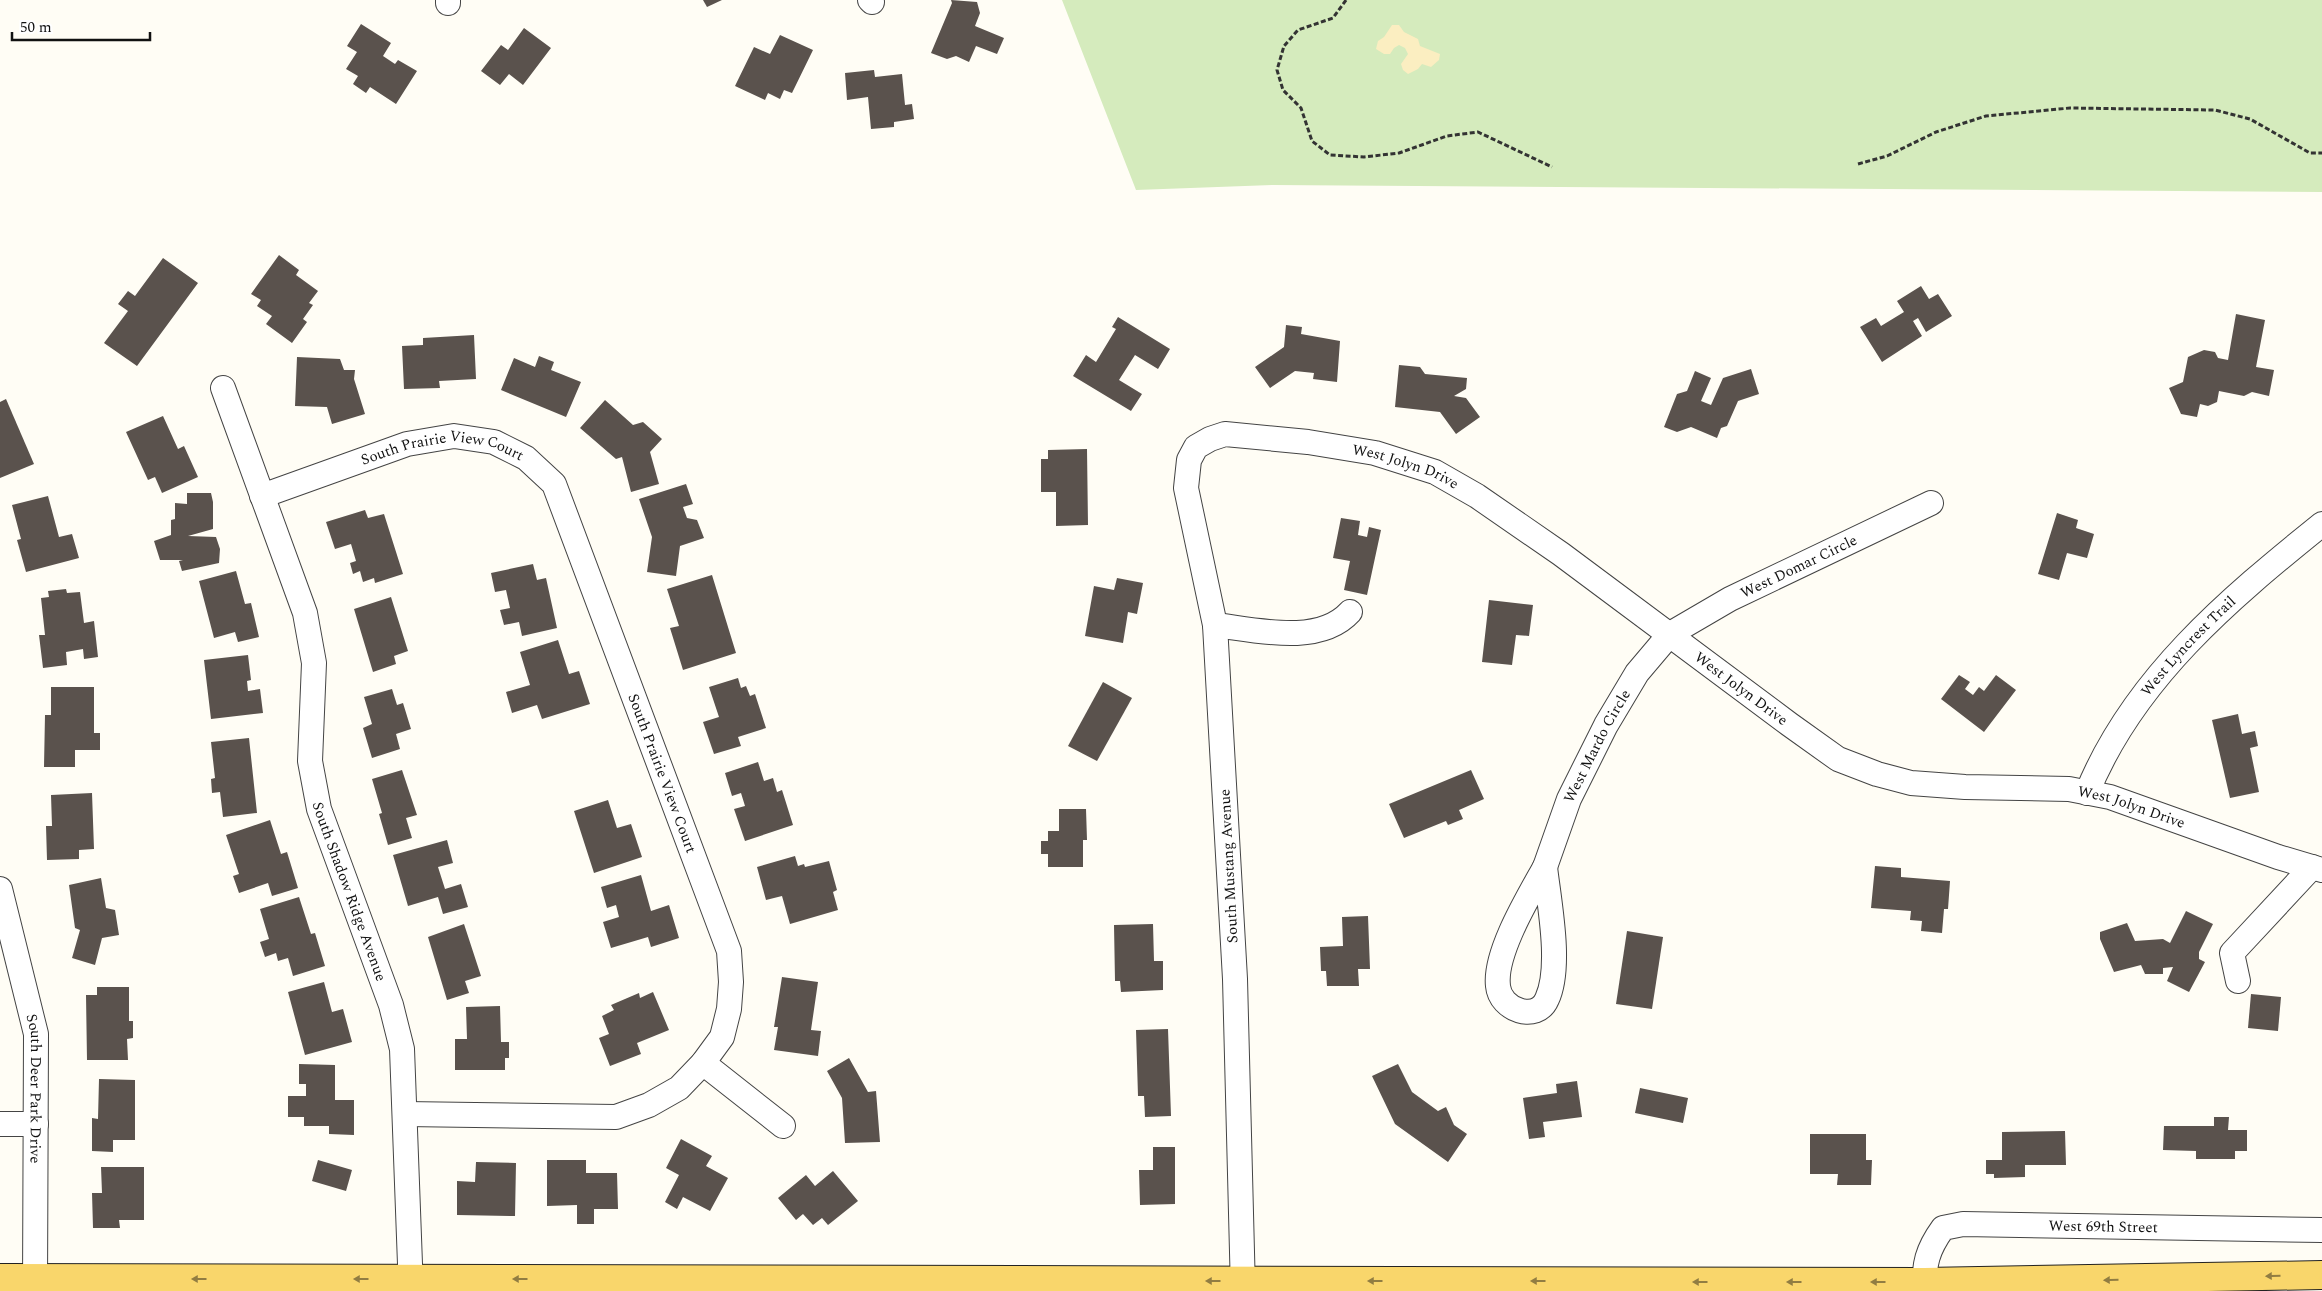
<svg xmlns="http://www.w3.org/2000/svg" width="2322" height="1291" font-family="Spectral,serif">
	<rect width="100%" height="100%" fill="#fffdf5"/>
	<!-- green -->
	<polygon fill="#d5ebbd" points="1062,0 2322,0 2322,192 1272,185 1136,190"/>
	<!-- sand -->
	<polygon fill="#fbeec1" points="1392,25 1399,25 1404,32 1418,39 1420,46 1440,54 1439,60 1431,67 1422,64 1418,69 1408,74 1403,70 1401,64 1408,54 1405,48 1399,45 1394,48 1390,54 1384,54 1376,49 1378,41 1384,37"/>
	<!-- building -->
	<g fill="#5a524d">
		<polygon points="703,0 722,0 707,7"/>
		<polygon points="951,0 977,2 980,13 975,26 1004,38 997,54 976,46 969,62 956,56 947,59 931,53 952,3"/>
		<polygon points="361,24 391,43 383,56 395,64 398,60 417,71 396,104 370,87 366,93 353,84 358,76 346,69 357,52 347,46"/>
		<polygon points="524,28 551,48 523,85 509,74 500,85 481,71 501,45 508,50"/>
		<polygon points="780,35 813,50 792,93 784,90 780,99 768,93 765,100 735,86 754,47 770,54"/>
		<polygon points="874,70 875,77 902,74 905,105 912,104 914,119 894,122 894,127 871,129 868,97 847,100 845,73"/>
		<polygon points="279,255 299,270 296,275 318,291 309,303 313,305 303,319 307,322 292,343 266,324 272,316 257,306 261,300 251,294"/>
		<polygon points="163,258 198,283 137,366 104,343 128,311 118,304 128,291 135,296"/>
		<polygon points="1921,286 1929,299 1938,294 1952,316 1926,332 1918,318 1913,321 1922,336 1882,362 1860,327 1876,318 1881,326 1904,312 1897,301"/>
		<polygon points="2236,314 2265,320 2256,367 2274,370 2269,396 2252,392 2244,396 2219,391 2217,402 2208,406 2200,404 2197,417 2181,414 2169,388 2183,382 2188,357 2204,350 2215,352 2218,358 2228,360"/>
		<polygon points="1118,317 1170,349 1158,369 1135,355 1119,380 1142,394 1131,411 1073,376 1086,355 1096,362 1116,329 1112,327"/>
		<polygon points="1286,325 1302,327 1301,334 1340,341 1337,382 1313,379 1314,373 1295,371 1270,388 1255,367 1284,347"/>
		<polygon points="474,335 476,379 439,381 440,388 404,389 402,346 423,345 423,338"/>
		<polygon points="539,356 554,362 551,370 581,382 566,417 501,390 514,358 535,367"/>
		<polygon points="297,357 340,359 344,370 355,370 354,379 365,414 332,424 327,407 295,406"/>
		<polygon points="1399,365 1420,367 1425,374 1467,378 1466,389 1454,396 1466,398 1480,417 1456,434 1440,412 1395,407"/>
		<polygon points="1751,369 1759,394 1738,401 1727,426 1721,428 1717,438 1691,427 1677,432 1664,427 1677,394 1687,391 1695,371 1711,378 1701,401 1711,405 1723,378"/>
		<polygon points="6,399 34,464 0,478 0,402"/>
		<polygon points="605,400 633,425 643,422 662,439 650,452 659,484 631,492 622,457 616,459 580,428"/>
		<polygon points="163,416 178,449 184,446 198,477 162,493 155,477 148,480 126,432"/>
		<polygon points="1087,449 1088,525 1056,526 1056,492 1041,492 1041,459 1048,459 1048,450"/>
		<polygon points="686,484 693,504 683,507 687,518 697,520 704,538 680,546 676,576 647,572 652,537 639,499"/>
		<polygon points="187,493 211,493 213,502 213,529 188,536 216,537 220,549 219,563 182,571 179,561 183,560 160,560 154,541 171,535 171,520 175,519 175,503 187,504"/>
		<polygon points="48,496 59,537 72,534 79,558 26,572 17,540 21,539 12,505"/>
		<polygon points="365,510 368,518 384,514 403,574 375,583 374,578 363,582 360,571 353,574 350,563 356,561 351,544 335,549 326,522"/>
		<polygon points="2057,513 2078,520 2076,528 2094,534 2087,558 2067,553 2059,580 2038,574"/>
		<polygon points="1341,518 1360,521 1358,535 1367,537 1369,527 1381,530 1367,595 1344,590 1350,561 1333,558"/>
		<polygon points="533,564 537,580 546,578 557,628 522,636 519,622 504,625 500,610 510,608 506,590 495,592 491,573"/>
		<polygon points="236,571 245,604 251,603 259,637 238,642 235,632 214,638 199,581"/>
		<polygon points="712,575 736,653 683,670 670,628 679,626 667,589"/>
		<polygon points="1117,578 1143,583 1137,614 1128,612 1123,643 1085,636 1094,586 1114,590"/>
		<polygon points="66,589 67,593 80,592 84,623 94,621 98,657 84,659 83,649 66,652 67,665 43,668 39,635 45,635 41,598 49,597 48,591"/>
		<polygon points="391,597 408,651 394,656 396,664 373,672 354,609"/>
		<polygon points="1489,600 1533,605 1529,636 1516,635 1512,665 1482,662"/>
		<polygon points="558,640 569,674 579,671 590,704 542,719 537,705 512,713 506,692 530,685 520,652"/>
		<polygon points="248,655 251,680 247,681 248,691 260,689 263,713 211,719 204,660"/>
		<polygon points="1959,675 1970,682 1965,689 1973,695 1979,687 1984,691 1996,675 2016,690 1984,732 1941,699"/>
		<polygon points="738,678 741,688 746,686 750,696 755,694 766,728 738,737 741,746 714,754 703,722 719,717 709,687"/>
		<polygon points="1103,682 1132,698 1097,761 1068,746"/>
		<polygon points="51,687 94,687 94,733 100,733 100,750 75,750 75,767 44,767 45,715 51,715"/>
		<polygon points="392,689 397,705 403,703 411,729 396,734 400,749 372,758 363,728 372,724 364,697"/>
		<polygon points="2238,714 2242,734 2255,731 2258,746 2250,748 2259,792 2230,798 2212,720"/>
		<polygon points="249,738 257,813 223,817 220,792 212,793 211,779 215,778 211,742"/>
		<polygon points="758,762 764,781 773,778 777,792 782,790 793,825 745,841 734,809 745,806 741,793 732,796 725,773"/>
		<polygon points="402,770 417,815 406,818 412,838 388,845 379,814 382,813 372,779"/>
		<polygon points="1471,770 1484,799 1459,810 1463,819 1448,825 1446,821 1404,838 1389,804"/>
		<polygon points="92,793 94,849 79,850 79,859 47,860 46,826 52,826 51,795"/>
		<polygon points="608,800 617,828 631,824 642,857 594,873 574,811"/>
		<polygon points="1059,809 1086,809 1087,840 1083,840 1083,867 1048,867 1048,854 1041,854 1041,841 1048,841 1048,831 1059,831"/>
		<polygon points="270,820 281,854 287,852 298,888 272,896 268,883 239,893 233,876 239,874 226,835"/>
		<polygon points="447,840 453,863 438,867 445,889 461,884 468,907 443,914 438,897 408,906 393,855"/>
		<polygon points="795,856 798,866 804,864 805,867 829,861 837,890 833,892 838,910 790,924 782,896 766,900 757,867"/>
		<polygon points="1875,866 1901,868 1901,877 1950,881 1948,909 1944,909 1942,933 1921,931 1922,921 1910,920 1911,911 1871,908"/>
		<polygon points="641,875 651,911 669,905 679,938 651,947 648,937 611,948 603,922 619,917 616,905 607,908 601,887"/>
		<polygon points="101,878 106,908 115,910 119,935 102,938 95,965 72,958 80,930 75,928 69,885"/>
		<polygon points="299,897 311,934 315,933 325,966 293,976 288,958 278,961 276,953 265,957 260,942 269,939 260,909"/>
		<polygon points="2186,911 2213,924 2199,952 2199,959 2205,962 2189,992 2167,981 2173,967 2163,968 2163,974 2145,974 2141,965 2114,972 2100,939 2100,932 2127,923 2135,941 2163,939 2170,943"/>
		<polygon points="1368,916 1370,969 1358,969 1359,986 1327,986 1326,971 1321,971 1320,947 1343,946 1342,917"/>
		<polygon points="464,924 481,976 465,981 469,993 447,1000 428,937"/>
		<polygon points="1153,924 1154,961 1163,961 1163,990 1121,992 1120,981 1115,981 1114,925"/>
		<polygon points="1627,931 1663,937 1652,1009 1616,1004"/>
		<polygon points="782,977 818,982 811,1030 821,1031 818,1056 774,1050 778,1027 774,1027"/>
		<polygon points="324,982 332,1012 343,1009 352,1042 305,1055 288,992"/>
		<polygon points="97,987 129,987 129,1021 133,1021 133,1038 127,1039 128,1060 87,1060 86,995 97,995"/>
		<polygon points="653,992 669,1030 637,1043 641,1054 610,1066 599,1038 609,1034 602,1016 614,1010 611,1005 639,993 640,998"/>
		<polygon points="2251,994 2281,997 2278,1031 2248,1028"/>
		<polygon points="500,1006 501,1042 509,1042 509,1058 505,1058 505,1070 455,1070 455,1039 467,1039 466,1007"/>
		<polygon points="1168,1029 1171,1116 1145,1117 1144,1096 1138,1096 1136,1030"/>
		<polygon points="849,1058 868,1092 876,1091 880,1142 845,1143 842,1098 827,1071"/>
		<polygon points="299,1064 335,1065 335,1100 354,1100 354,1135 329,1134 329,1126 304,1126 304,1117 288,1117 288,1096 306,1096 306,1084 299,1084"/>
		<polygon points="1398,1064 1412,1092 1438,1111 1446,1107 1454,1125 1467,1134 1448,1162 1395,1124 1372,1076"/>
		<polygon points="99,1079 135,1080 135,1140 113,1140 113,1152 92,1151 92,1118 98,1119"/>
		<polygon points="1577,1081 1582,1117 1543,1122 1545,1137 1529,1139 1523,1098 1557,1093 1556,1084"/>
		<polygon points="1640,1088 1688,1098 1683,1123 1635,1113"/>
		<polygon points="2214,1117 2229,1117 2228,1130 2247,1130 2247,1151 2235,1151 2235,1159 2196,1159 2196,1151 2163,1150 2164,1126 2214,1126"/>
		<polygon points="2065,1131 2066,1165 2025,1165 2025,1177 1994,1178 1994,1174 1986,1174 1986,1160 2002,1160 2002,1132"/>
		<polygon points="1810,1134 1866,1134 1866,1160 1872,1160 1871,1185 1837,1185 1838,1174 1810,1174"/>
		<polygon points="681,1139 712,1156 706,1166 728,1178 710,1211 683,1197 677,1209 665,1202 679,1175 666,1168"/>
		<polygon points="1153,1147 1175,1147 1175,1204 1140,1205 1139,1170 1153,1170"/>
		<polygon points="318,1160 352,1170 346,1191 312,1181"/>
		<polygon points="547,1160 586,1160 586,1173 617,1173 618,1209 594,1209 594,1224 577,1224 577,1205 547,1206"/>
		<polygon points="476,1162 516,1163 515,1216 457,1215 457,1181 475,1182"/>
		<polygon points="101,1167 144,1167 144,1220 119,1220 120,1228 93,1228 92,1193 102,1193"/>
		<polygon points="833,1171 858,1201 828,1225 822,1218 813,1225 803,1214 796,1220 778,1198 806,1175 815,1186"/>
	</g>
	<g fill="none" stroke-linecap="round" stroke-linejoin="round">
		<!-- minor casing -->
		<g stroke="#444" stroke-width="26">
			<g id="minor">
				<polyline points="448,0 448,3"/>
				<polyline points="870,0 872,2"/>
				<path id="s1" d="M223 388 305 613 314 663 310 761 319 809 391 1005 402 1049 411 1291"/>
				<path id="s2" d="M262 496 407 444 454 436 494 442 526 458 554 484 729 951 731 982 729 1009 722 1037 703 1063 679 1088 649 1105 616 1117 405 1114"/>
				<path d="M1215 625C1256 630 1319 646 1350 612"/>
				<path id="s3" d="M2087 793C2133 679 2229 599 2322 524"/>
				<path id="s4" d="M1545 867 1569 799 1606 725 1637 673 1670 634 1730 599 1931 503"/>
				<path d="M1545 867C1549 902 1562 967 1547 999 1537 1023 1500 1010 1498 986 1494 953 1529 896 1545 867Z"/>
				<path id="s5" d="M0 889 36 1034 35 1291"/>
				<polyline points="2238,981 2232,953 2312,867"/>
				<polyline points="703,1063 783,1126"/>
				<polyline points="0,1124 36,1124"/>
				<path id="s6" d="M1243 1291 1235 979 1215 625 1186 488 1189 460 1196 447 1210 439 1225 434 1308 442 1375 453 1435 472 1477 496 1561 554 1789 724 1838 759 1877 774 1911 783 1965 787 2069 789 2110 797 2278 857 2322 870"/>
				<path id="s7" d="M1924 1291C1924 1264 1927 1250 1943 1228L1963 1224 2322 1230"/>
			</g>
		</g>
		<!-- major casing -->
		<g stroke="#222" stroke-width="30">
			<polyline id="major" points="0,1278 1924,1282 2322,1275"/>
		</g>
		<!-- path -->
		<g stroke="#333" stroke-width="3" stroke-dasharray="5 2.5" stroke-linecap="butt">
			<polyline points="1346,0 1333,18 1298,30 1284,46 1277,70 1283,90 1301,108 1312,141 1330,155 1364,157 1399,153 1447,136 1478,132 1552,167"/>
			<polyline points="1858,164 1887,156 1936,132 1986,116 2070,108 2215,110 2250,119 2310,153 2322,153"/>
		</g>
		<!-- minor -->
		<use href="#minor" stroke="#fff" stroke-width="24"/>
		<!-- major -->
		<use href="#major" stroke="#f9d66b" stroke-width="28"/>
	</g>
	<!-- one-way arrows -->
	<defs><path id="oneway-solid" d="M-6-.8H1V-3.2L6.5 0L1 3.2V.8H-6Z" transform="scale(1.25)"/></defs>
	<g fill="#917d42">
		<use href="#oneway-solid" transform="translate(2273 1276) rotate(179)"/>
		<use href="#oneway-solid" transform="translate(199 1279) rotate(-180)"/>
		<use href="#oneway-solid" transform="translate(361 1279) rotate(-180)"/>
		<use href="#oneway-solid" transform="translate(520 1279) rotate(-180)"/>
		<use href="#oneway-solid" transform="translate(2111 1280) rotate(179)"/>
		<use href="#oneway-solid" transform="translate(1213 1281) rotate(-180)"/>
		<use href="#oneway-solid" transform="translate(1375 1281) rotate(-180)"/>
		<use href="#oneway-solid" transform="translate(1538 1281) rotate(-180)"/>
		<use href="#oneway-solid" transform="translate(1700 1282) rotate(-180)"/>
		<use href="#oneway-solid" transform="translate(1794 1282) rotate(-180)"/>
		<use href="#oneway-solid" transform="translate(1878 1282) rotate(-180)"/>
	</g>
	<g text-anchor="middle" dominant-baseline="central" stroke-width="5" stroke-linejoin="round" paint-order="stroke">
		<!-- street labels -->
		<g font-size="15" fill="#111" stroke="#fff">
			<text stroke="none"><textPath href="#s2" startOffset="190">South Prairie View Court</textPath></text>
			<text stroke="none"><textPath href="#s6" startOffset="1066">West Jolyn Drive</textPath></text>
			<text stroke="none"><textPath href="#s4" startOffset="412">West Domar Circle</textPath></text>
			<text stroke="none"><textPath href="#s3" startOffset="180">West Lyncrest Trail</textPath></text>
			<text stroke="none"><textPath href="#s6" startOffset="1471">West Jolyn Drive</textPath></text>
			<text stroke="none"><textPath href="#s4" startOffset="132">West Mardo Circle</textPath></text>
			<text stroke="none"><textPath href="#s2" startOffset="625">South Prairie View Court</textPath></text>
			<text stroke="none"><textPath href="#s6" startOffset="1891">West Jolyn Drive</textPath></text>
			<text transform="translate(1229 866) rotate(-93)">South Mustang Avenue</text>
			<text stroke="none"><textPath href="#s1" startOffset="525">South Shadow Ridge Avenue</textPath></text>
			<text stroke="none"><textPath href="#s5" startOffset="204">South Deer Park Drive</textPath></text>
			<text stroke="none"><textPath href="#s7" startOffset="228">West 69th Street</textPath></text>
		</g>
	</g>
	<!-- scale -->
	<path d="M12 32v8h138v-8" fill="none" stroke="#111111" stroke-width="2.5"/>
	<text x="20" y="32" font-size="15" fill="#111111" stroke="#ffffff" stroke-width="4" paint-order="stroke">50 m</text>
</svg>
